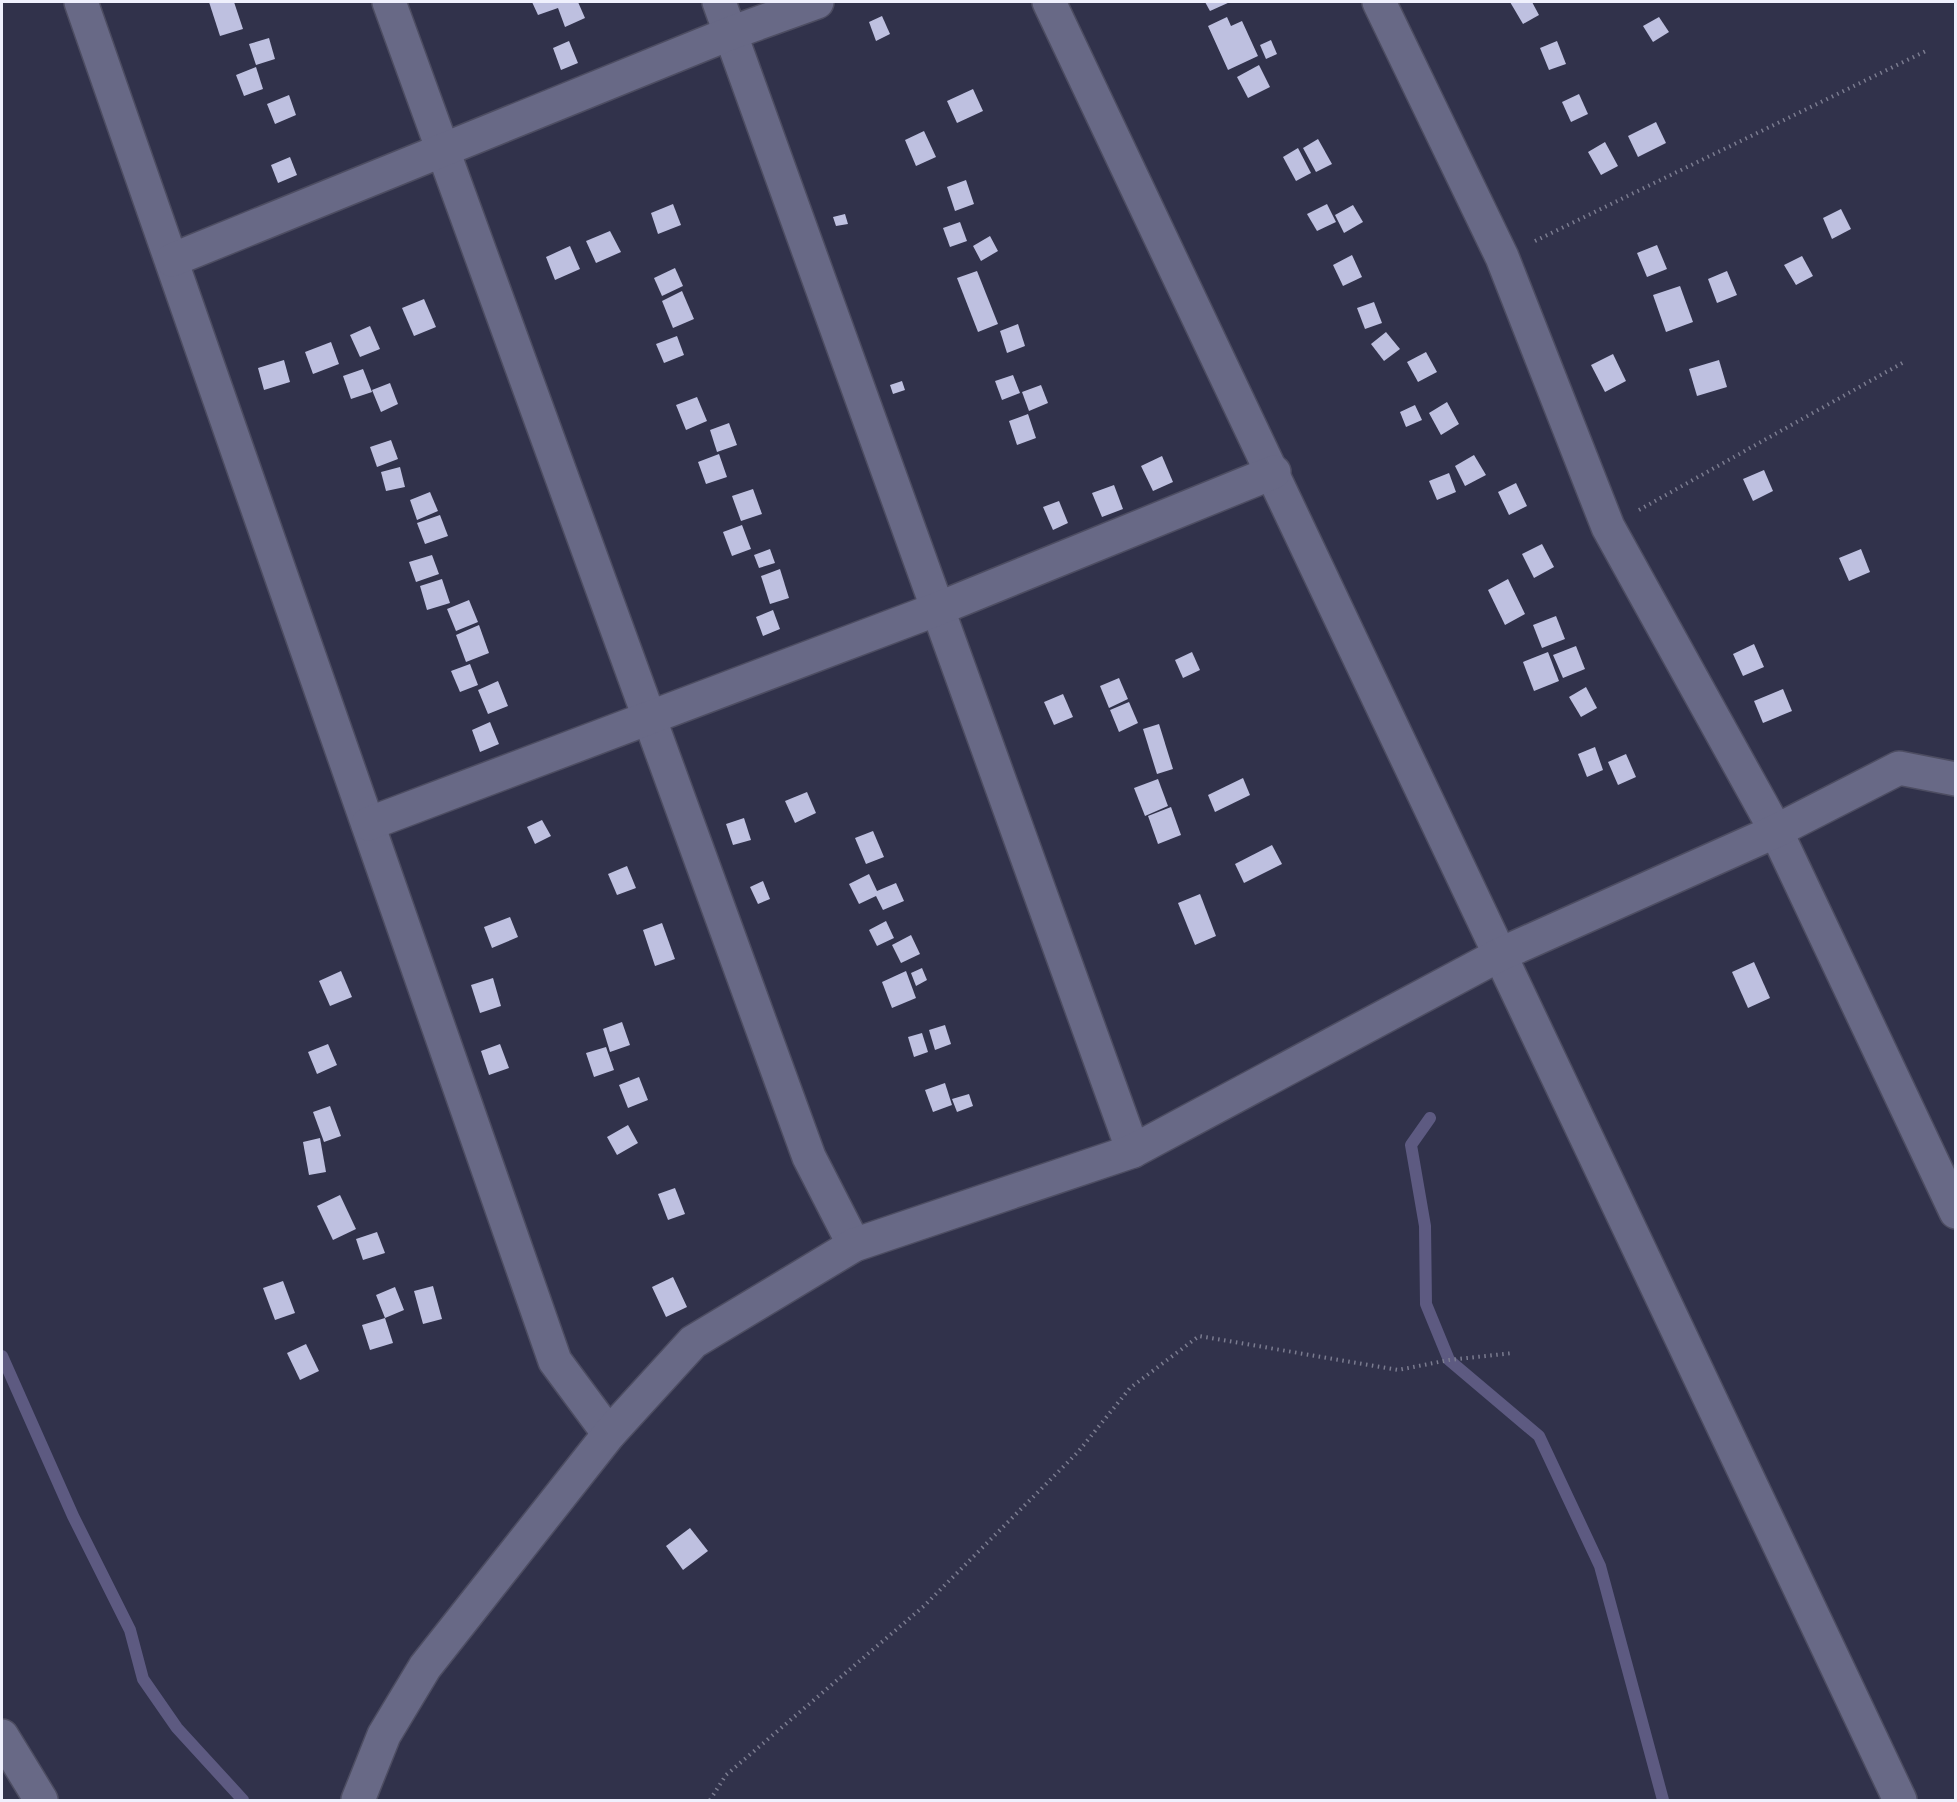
<svg xmlns="http://www.w3.org/2000/svg" width="1957" height="1802" font-family="Inter,sans-serif">
	<rect width="100%" height="100%" fill="#31324b"/>
	<g fill="none" stroke-linecap="round" stroke-linejoin="round">
		<!-- stream -->
		<g stroke="#5d5a81" stroke-width="12">
			<polyline points="1430,1118 1411,1145 1425,1226 1426,1304 1449,1360 1539,1436 1600,1566 1663,1800"/>
			<polyline points="2,1356 73,1516 130,1630 143,1679 177,1728 243,1800"/>
		</g>
	</g>
	<!-- building -->
	<g fill="#bec0e0">
		<polygon points="209,2 234,2 243,29 220,36"/>
		<polygon points="532,2 578,2 585,18 565,27 558,8 538,15"/>
		<polygon points="1205,2 1230,2 1210,11"/>
		<polygon points="1510,2 1532,2 1539,15 1523,24"/>
		<polygon points="882,16 890,34 876,41 869,22"/>
		<polygon points="1227,17 1231,26 1242,21 1258,56 1228,70 1208,26"/>
		<polygon points="1659,17 1669,32 1653,42 1643,26"/>
		<polygon points="269,38 275,59 256,65 249,44"/>
		<polygon points="1271,40 1277,54 1266,59 1260,45"/>
		<polygon points="569,41 578,63 561,70 553,48"/>
		<polygon points="1557,41 1566,64 1549,70 1540,48"/>
		<polygon points="1259,65 1270,87 1248,98 1237,77"/>
		<polygon points="256,67 263,89 244,96 236,75"/>
		<polygon points="973,89 983,111 957,123 947,101"/>
		<polygon points="1579,94 1588,114 1571,122 1562,102"/>
		<polygon points="289,95 296,115 275,124 267,104"/>
		<polygon points="1656,122 1666,143 1638,157 1628,136"/>
		<polygon points="924,131 936,157 916,166 905,140"/>
		<polygon points="1318,139 1332,164 1316,172 1303,148"/>
		<polygon points="1605,142 1618,166 1601,175 1588,152"/>
		<polygon points="1298,148 1311,173 1296,181 1283,157"/>
		<polygon points="290,157 297,175 278,183 271,165"/>
		<polygon points="966,180 974,204 955,211 947,187"/>
		<polygon points="673,204 681,225 658,234 651,213"/>
		<polygon points="1327,204 1336,222 1317,231 1307,214"/>
		<polygon points="1353,205 1363,222 1344,233 1335,215"/>
		<polygon points="1841,209 1851,229 1832,239 1823,218"/>
		<polygon points="845,214 848,224 836,226 833,217"/>
		<polygon points="960,222 967,241 950,247 943,228"/>
		<polygon points="610,231 621,252 596,263 586,241"/>
		<polygon points="990,236 998,251 981,261 973,246"/>
		<polygon points="1657,245 1667,269 1647,277 1637,253"/>
		<polygon points="570,246 580,269 555,280 546,257"/>
		<polygon points="1352,255 1362,277 1343,286 1333,265"/>
		<polygon points="1802,256 1813,276 1796,285 1784,265"/>
		<polygon points="675,268 683,286 662,296 654,278"/>
		<polygon points="977,271 998,324 978,332 957,278"/>
		<polygon points="1727,271 1737,295 1717,303 1708,279"/>
		<polygon points="1680,286 1693,322 1666,332 1653,295"/>
		<polygon points="682,291 694,319 673,328 662,301"/>
		<polygon points="424,299 436,327 414,336 402,308"/>
		<polygon points="1374,302 1382,323 1365,329 1357,308"/>
		<polygon points="1018,324 1025,346 1007,353 1000,331"/>
		<polygon points="370,326 380,349 360,357 350,335"/>
		<polygon points="1386,332 1400,349 1384,361 1371,344"/>
		<polygon points="677,336 684,355 664,363 656,344"/>
		<polygon points="331,342 339,364 313,374 305,352"/>
		<polygon points="1426,352 1437,372 1418,382 1407,362"/>
		<polygon points="1613,354 1626,381 1605,392 1591,365"/>
		<polygon points="284,360 290,382 264,390 258,368"/>
		<polygon points="1719,360 1727,387 1697,396 1689,369"/>
		<polygon points="363,369 372,392 351,399 343,376"/>
		<polygon points="1013,375 1020,393 1002,400 995,381"/>
		<polygon points="902,381 905,390 893,394 890,385"/>
		<polygon points="390,383 398,404 381,412 372,390"/>
		<polygon points="1041,385 1048,403 1029,411 1022,392"/>
		<polygon points="697,397 707,421 686,430 676,405"/>
		<polygon points="1447,402 1459,424 1441,435 1429,413"/>
		<polygon points="1415,405 1422,420 1406,427 1400,412"/>
		<polygon points="1028,414 1036,438 1017,445 1009,421"/>
		<polygon points="729,423 737,445 717,452 710,430"/>
		<polygon points="391,440 398,459 377,467 370,447"/>
		<polygon points="719,454 727,477 706,484 698,462"/>
		<polygon points="1474,455 1486,475 1465,486 1455,466"/>
		<polygon points="1162,456 1173,482 1153,491 1141,466"/>
		<polygon points="400,467 405,487 386,491 381,472"/>
		<polygon points="1764,470 1773,491 1753,501 1743,479"/>
		<polygon points="1449,473 1456,492 1437,500 1429,481"/>
		<polygon points="1516,483 1527,506 1509,515 1498,492"/>
		<polygon points="1114,485 1123,509 1102,517 1092,493"/>
		<polygon points="753,489 762,514 741,521 732,496"/>
		<polygon points="430,492 438,511 417,520 410,500"/>
		<polygon points="1059,501 1068,523 1053,530 1043,507"/>
		<polygon points="440,515 448,536 425,544 417,523"/>
		<polygon points="742,525 751,549 732,556 723,532"/>
		<polygon points="1542,544 1554,567 1534,578 1522,554"/>
		<polygon points="770,549 775,563 759,568 754,555"/>
		<polygon points="1861,549 1870,572 1849,581 1839,558"/>
		<polygon points="432,555 439,574 416,582 409,562"/>
		<polygon points="780,569 789,598 770,604 761,576"/>
		<polygon points="442,579 450,603 427,610 420,586"/>
		<polygon points="1508,579 1525,614 1505,625 1488,590"/>
		<polygon points="469,600 478,622 456,631 447,609"/>
		<polygon points="773,610 780,629 763,636 756,617"/>
		<polygon points="1556,616 1565,639 1542,648 1533,625"/>
		<polygon points="479,625 489,653 466,662 456,635"/>
		<polygon points="1754,644 1764,667 1743,676 1733,654"/>
		<polygon points="1576,646 1585,669 1563,678 1553,655"/>
		<polygon points="1192,652 1200,670 1183,678 1175,660"/>
		<polygon points="1548,652 1559,681 1534,691 1523,662"/>
		<polygon points="470,664 478,685 460,692 451,671"/>
		<polygon points="1119,678 1128,699 1109,708 1100,686"/>
		<polygon points="498,681 508,706 488,714 478,690"/>
		<polygon points="1586,687 1597,708 1581,717 1569,697"/>
		<polygon points="1783,689 1792,711 1763,723 1754,701"/>
		<polygon points="1063,694 1073,717 1054,725 1044,702"/>
		<polygon points="1129,702 1138,723 1119,732 1110,710"/>
		<polygon points="490,722 499,744 480,752 472,730"/>
		<polygon points="1159,724 1173,769 1157,774 1143,729"/>
		<polygon points="1595,747 1603,770 1587,777 1578,754"/>
		<polygon points="1626,754 1636,777 1618,785 1608,762"/>
		<polygon points="1243,778 1250,795 1215,812 1208,795"/>
		<polygon points="1158,779 1168,806 1145,816 1134,788"/>
		<polygon points="807,792 816,813 795,823 785,801"/>
		<polygon points="1171,807 1181,835 1158,844 1148,816"/>
		<polygon points="744,818 751,840 733,845 726,824"/>
		<polygon points="542,820 551,836 535,844 527,827"/>
		<polygon points="873,831 884,857 866,864 855,838"/>
		<polygon points="1272,845 1282,864 1244,883 1235,864"/>
		<polygon points="627,866 636,888 617,895 608,874"/>
		<polygon points="869,874 877,891 896,883 904,901 883,910 876,896 859,904 849,884"/>
		<polygon points="763,881 770,899 758,904 750,887"/>
		<polygon points="1200,894 1216,936 1195,945 1178,903"/>
		<polygon points="510,917 518,937 492,948 484,927"/>
		<polygon points="886,921 894,938 877,946 869,930"/>
		<polygon points="662,923 675,959 655,966 643,930"/>
		<polygon points="911,935 920,954 901,963 892,945"/>
		<polygon points="1754,962 1770,998 1748,1008 1732,972"/>
		<polygon points="922,968 927,980 916,986 911,973"/>
		<polygon points="341,971 352,997 330,1006 319,981"/>
		<polygon points="906,971 916,998 892,1008 882,982"/>
		<polygon points="493,978 501,1006 480,1013 471,985"/>
		<polygon points="622,1022 630,1045 610,1052 603,1029"/>
		<polygon points="945,1025 951,1044 935,1050 929,1030"/>
		<polygon points="922,1033 928,1052 914,1057 908,1037"/>
		<polygon points="328,1044 337,1065 317,1074 308,1052"/>
		<polygon points="500,1044 509,1068 489,1075 481,1051"/>
		<polygon points="606,1047 614,1070 594,1077 586,1053"/>
		<polygon points="639,1077 648,1100 628,1108 619,1085"/>
		<polygon points="945,1083 952,1105 933,1112 925,1090"/>
		<polygon points="969,1094 973,1106 957,1112 952,1099"/>
		<polygon points="330,1106 341,1136 324,1142 313,1112"/>
		<polygon points="628,1125 638,1143 617,1155 607,1137"/>
		<polygon points="320,1138 326,1172 309,1175 303,1142"/>
		<polygon points="675,1188 685,1214 668,1220 658,1194"/>
		<polygon points="340,1195 356,1229 333,1240 317,1206"/>
		<polygon points="377,1232 385,1253 363,1260 356,1239"/>
		<polygon points="673,1277 687,1307 666,1317 652,1287"/>
		<polygon points="283,1281 295,1313 275,1320 263,1288"/>
		<polygon points="433,1286 442,1319 423,1324 414,1291"/>
		<polygon points="395,1287 404,1310 385,1318 393,1343 370,1350 362,1325 385,1318 376,1295"/>
		<polygon points="306,1344 319,1371 300,1380 287,1353"/>
		<polygon points="690,1528 708,1551 683,1570 666,1546"/>
	</g>
	<g fill="none" stroke-linecap="round" stroke-linejoin="round">
		<!-- minor casing -->
		<g stroke="#4d4d62" stroke-width="36">
			<g id="minor">
				<polyline points="81,2 555,1361 609,1434"/>
				<polyline points="389,2 809,1157 854,1245"/>
				<polyline points="719,2 1133,1151"/>
				<polyline points="1049,2 1900,1800"/>
				<polyline points="1379,2 1502,257 1608,527 1776,831 1956,1212"/>
				<polyline points="172,260 731,33 817,2"/>
				<polyline points="368,824 940,608 1274,472"/>
				<polyline points="2,1736 41,1800"/>
				<polyline points="358,1800 384,1735 425,1667 609,1434 693,1342 854,1245 1133,1151 1501,954 1776,831 1899,768 1956,779"/>
			</g>
		</g>
		<!-- path -->
		<g stroke="#7b7c90" stroke-width="4" stroke-dasharray="1.5 4.5" stroke-linecap="butt">
			<polyline points="1535,241 1928,50"/>
			<polyline points="1639,510 1906,361"/>
			<polyline points="710,1800 726,1775 924,1606 1078,1452 1130,1388 1199,1336 1398,1370 1449,1360 1513,1353"/>
		</g>
		<!-- minor -->
		<use href="#minor" stroke="#686986" stroke-width="33"/>
	</g>
	<!-- border -->
	<rect width="1957" height="1802" fill="none" stroke="#eff0fd" stroke-width="6"/>
</svg>
